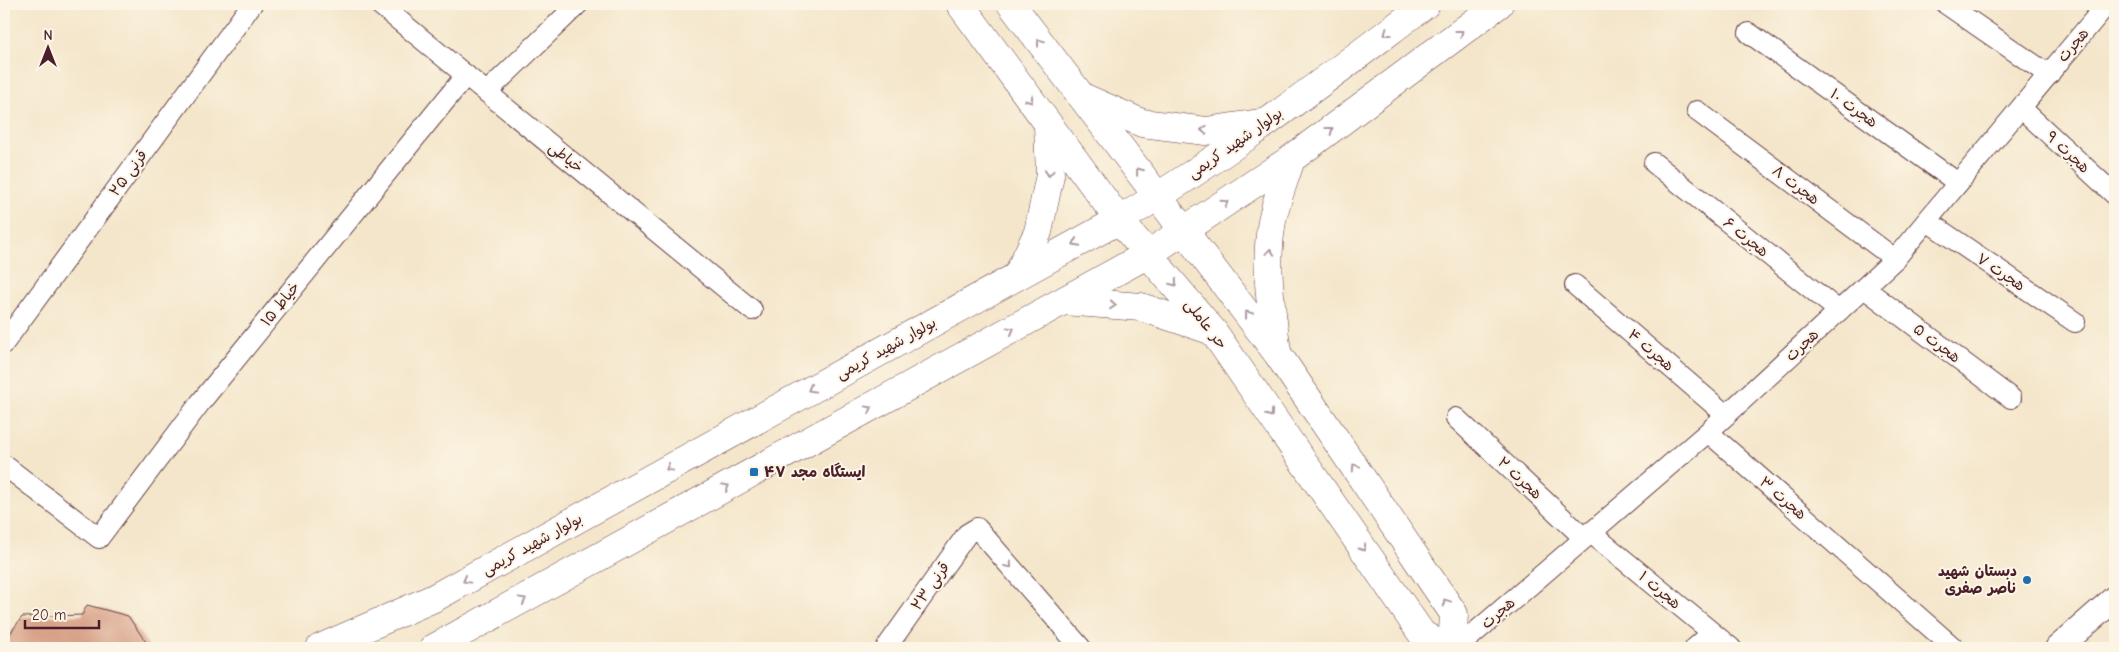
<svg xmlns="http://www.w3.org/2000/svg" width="2119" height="652" font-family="'Comic Neue','Playpen Sans Arabic',sans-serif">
	<rect width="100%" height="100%" fill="#fcf5e5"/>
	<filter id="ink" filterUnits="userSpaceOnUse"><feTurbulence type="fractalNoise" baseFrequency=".02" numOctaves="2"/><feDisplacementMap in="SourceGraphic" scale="10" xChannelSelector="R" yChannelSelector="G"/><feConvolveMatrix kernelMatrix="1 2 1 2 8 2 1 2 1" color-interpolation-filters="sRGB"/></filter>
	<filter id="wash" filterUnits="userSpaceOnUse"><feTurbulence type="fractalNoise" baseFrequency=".0096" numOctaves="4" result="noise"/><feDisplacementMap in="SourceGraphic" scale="20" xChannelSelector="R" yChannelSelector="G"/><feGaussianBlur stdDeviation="1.12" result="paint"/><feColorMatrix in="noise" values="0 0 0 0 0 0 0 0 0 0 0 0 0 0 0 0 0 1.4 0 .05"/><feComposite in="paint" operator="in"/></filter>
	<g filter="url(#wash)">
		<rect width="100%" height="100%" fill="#f4e6cb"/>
		<g id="blocks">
			<!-- building -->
			<polygon fill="#d8a188" points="87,605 128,616 150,648 4,648 4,642 22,617 82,615"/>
		</g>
	</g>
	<g filter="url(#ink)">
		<use href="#blocks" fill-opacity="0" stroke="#643d43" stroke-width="1"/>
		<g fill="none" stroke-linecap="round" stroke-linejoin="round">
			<!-- minor casing -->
			<g stroke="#643d43" stroke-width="22">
				<g id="minor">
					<polyline points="379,4 752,310"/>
					<polyline points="1946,4 2049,75"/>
					<polyline points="1749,33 1958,183"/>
					<polyline points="487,92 578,4"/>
					<polyline points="2021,108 2115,195"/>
					<polyline points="1697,111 1895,259"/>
					<polyline points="1654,163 1839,311"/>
					<polyline points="1927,221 2075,322"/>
					<polyline points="1575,285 1726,415"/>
					<polyline points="1864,288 2011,398"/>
					<polyline points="4,343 252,4"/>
					<polyline points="1456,418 1584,538"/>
					<polyline points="1708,432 1954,648"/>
					<polyline points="4,465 99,538 200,403 466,75"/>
					<polyline points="1590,532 1731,648"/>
					<polyline points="886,648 967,534 977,528 1081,648"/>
					<polyline points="1457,648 1708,432 1895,259 2107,4"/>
					<polyline points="1695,648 1712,633"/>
				</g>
			</g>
			<!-- tertiary casing -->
			<g stroke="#643d43" stroke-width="27">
				<polyline id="tertiary" points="2058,648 2115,598"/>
			</g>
			<!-- secondary casing -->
			<g stroke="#643d43" stroke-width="29">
				<g id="secondary">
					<polyline points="960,4 1119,220 1213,331 1422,634 1445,648"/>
					<polyline points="1011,4 1277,353 1454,614 1452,648"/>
					<polyline points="1085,98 1142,123 1206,131 1260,123"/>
					<polyline points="1018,274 1038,232 1050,175 1048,125"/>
					<polyline points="1064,301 1141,307 1213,331"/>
					<path d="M1277 351C1271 308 1264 265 1272 221 1276 200 1285 179 1291 159"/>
					<path d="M320 648 434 598 1119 220C1227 156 1326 79 1426 4"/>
					<polyline points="434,648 1150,253 1291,159 1499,4"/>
				</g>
			</g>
			<!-- minor -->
			<use href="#minor" stroke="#fff" stroke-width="20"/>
			<!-- tertiary -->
			<use href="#tertiary" stroke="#fff" stroke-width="25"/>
			<!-- secondary -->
			<use href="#secondary" stroke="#fff" stroke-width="28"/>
		</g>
		<!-- one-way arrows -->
		<defs><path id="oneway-chevron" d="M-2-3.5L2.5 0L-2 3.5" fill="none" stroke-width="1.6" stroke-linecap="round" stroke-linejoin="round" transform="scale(1.25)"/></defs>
		<g stroke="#ae9aa0">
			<use href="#oneway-chevron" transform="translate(1387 33) rotate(143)"/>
			<use href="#oneway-chevron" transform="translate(1460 33) rotate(-37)"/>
			<use href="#oneway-chevron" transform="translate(1040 42) rotate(-127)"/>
			<use href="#oneway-chevron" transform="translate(1030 100) rotate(55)"/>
			<use href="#oneway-chevron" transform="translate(1204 130) rotate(-178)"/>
			<use href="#oneway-chevron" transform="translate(1330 130) rotate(-37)"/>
			<use href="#oneway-chevron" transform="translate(1139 171) rotate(-128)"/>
			<use href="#oneway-chevron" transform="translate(1049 173) rotate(94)"/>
			<use href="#oneway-chevron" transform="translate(1225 203) rotate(-34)"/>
			<use href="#oneway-chevron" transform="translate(1076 243) rotate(152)"/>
			<use href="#oneway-chevron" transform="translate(1270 252) rotate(-86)"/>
			<use href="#oneway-chevron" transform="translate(1174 283) rotate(51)"/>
			<use href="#oneway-chevron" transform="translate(1113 305) rotate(5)"/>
			<use href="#oneway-chevron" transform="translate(1248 314) rotate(-127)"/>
			<use href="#oneway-chevron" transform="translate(1011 330) rotate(-29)"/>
			<use href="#oneway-chevron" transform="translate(811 389) rotate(151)"/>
			<use href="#oneway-chevron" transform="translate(869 409) rotate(-29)"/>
			<use href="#oneway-chevron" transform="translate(1270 414) rotate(55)"/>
			<use href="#oneway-chevron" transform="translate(1355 467) rotate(-124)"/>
			<use href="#oneway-chevron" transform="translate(669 468) rotate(151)"/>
			<use href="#oneway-chevron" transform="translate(726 487) rotate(-29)"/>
			<use href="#oneway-chevron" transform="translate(1363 548) rotate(55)"/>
			<use href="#oneway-chevron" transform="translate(1009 565) rotate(49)"/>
			<use href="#oneway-chevron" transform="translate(466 580) rotate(151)"/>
			<use href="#oneway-chevron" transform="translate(523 600) rotate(-29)"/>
			<use href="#oneway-chevron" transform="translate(1446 602) rotate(-124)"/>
		</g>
	</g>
	<!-- markers -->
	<g fill="#1f6fb2" stroke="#fcf5e5" stroke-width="2">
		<rect x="749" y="467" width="10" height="10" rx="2.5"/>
		<circle cx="2027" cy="580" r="5"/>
	</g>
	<g text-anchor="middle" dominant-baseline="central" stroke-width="4" stroke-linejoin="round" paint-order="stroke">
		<!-- street labels -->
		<g font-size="15" fill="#4a1f2b" stroke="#fcf5e5">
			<text transform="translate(2073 45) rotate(-50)">هجرت</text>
			<text transform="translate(1854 108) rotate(36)">هجرت ۱۰</text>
			<text transform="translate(1235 143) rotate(-35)">بولوار شهید کریمی</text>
			<text transform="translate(2068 152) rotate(43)">هجرت ۹</text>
			<text transform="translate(566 157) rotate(39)">خیاطی</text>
			<text transform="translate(128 173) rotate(-54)">قرنی ۲۵</text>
			<text transform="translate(1796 185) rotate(37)">هجرت ۸</text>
			<text transform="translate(1746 237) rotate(39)">هجرت ۶</text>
			<text transform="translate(2001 272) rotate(34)">هجرت ۷</text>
			<text transform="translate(280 304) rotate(-51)">خیاط ۱۵</text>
			<text transform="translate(1206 324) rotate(52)">حر عاملی</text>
			<text transform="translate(1937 343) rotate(37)">هجرت ۵</text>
			<text transform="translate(1802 345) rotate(-43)">هجرت</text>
			<text transform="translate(886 348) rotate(-29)">بولوار شهید کریمی</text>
			<text transform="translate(1651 350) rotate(41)">هجرت ۴</text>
			<text transform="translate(1520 478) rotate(43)">هجرت ۲</text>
			<text transform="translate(1783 498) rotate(41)">هجرت ۳</text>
			<text transform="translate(532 544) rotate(-29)">بولوار شهید کریمی</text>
			<text transform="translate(930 586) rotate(-55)">قرنی ۲۳</text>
			<text transform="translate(1660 590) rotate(40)">هجرت ۱</text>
			<text transform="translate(1498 613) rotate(-41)">هجرت</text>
		</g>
		<!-- poi labels -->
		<g font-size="15" font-weight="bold" fill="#4a1f2b" stroke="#fcf5e5" text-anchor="start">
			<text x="764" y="472">ایستگاه مجد ۴۷</text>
			<text x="2017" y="571" text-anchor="end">دبستان شهید<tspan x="2017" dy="17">ناصر صفری</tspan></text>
		</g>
	</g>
	<!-- margin -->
	<rect width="2119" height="652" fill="none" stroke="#fcf5e5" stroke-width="20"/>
	<!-- north arrow -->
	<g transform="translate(48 48)" stroke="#fcf5e5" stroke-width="4" paint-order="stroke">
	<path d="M0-4L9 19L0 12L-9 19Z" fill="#4a1f2b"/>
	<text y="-8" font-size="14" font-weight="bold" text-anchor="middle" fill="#4a1f2b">N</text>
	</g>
	<!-- scale -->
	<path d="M25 620v8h74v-8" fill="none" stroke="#4a1f2b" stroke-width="2.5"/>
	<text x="32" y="620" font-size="15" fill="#4a1f2b" stroke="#fcf5e5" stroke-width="4" paint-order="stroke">20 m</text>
</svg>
